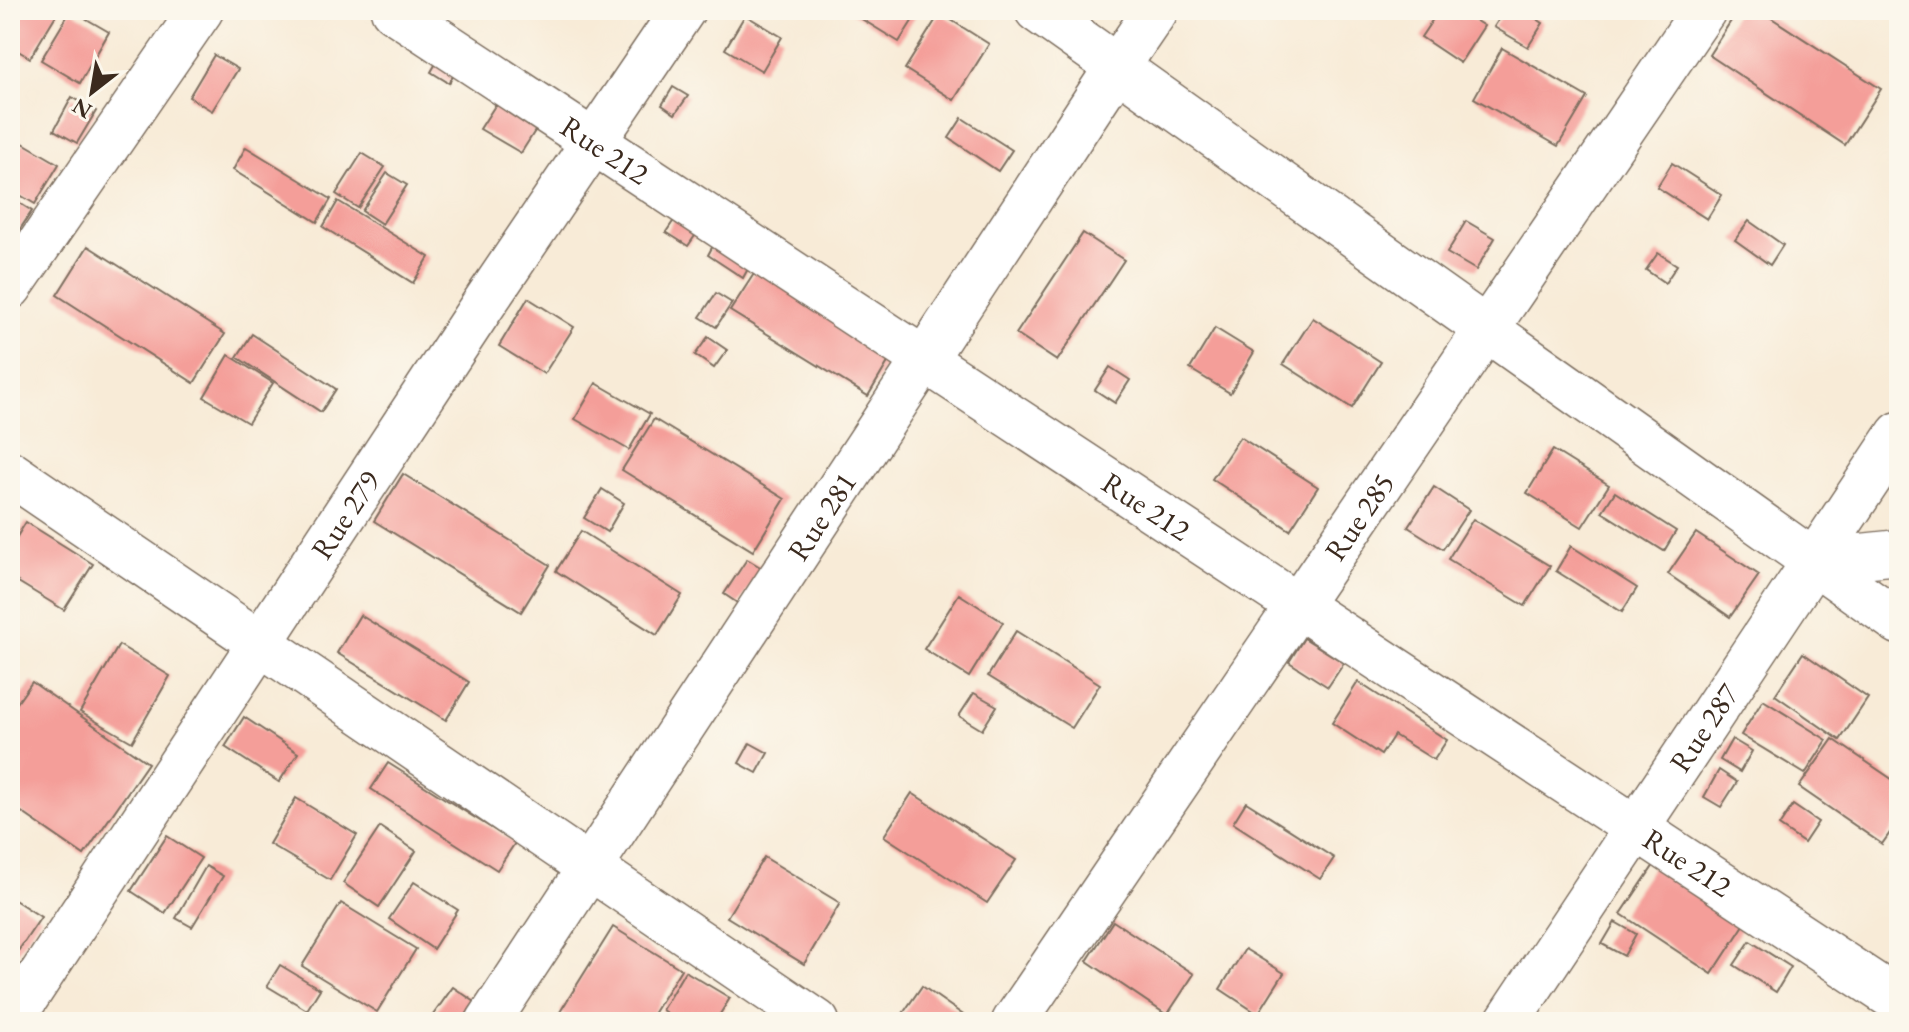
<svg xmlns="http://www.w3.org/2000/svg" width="1909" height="1032" font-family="'EB Garamond',serif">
	<rect width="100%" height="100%" fill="#fbf7ec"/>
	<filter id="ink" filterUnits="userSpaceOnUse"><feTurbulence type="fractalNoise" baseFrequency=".0125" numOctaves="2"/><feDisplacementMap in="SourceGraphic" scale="16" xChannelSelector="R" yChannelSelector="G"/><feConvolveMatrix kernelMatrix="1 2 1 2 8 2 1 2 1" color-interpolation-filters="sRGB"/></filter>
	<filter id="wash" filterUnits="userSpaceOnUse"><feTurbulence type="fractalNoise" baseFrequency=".006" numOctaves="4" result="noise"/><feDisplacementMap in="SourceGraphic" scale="32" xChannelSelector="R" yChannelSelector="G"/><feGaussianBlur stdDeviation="1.8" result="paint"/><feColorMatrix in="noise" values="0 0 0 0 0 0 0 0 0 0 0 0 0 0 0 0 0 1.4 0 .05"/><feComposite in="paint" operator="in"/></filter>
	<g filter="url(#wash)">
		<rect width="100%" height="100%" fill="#f8ebd7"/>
		<g id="blocks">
			<!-- building -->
			<g fill="#f49e99">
				<polygon points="10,10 59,10 30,58 10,46"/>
				<polygon points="71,10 109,32 80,83 41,60"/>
				<polygon points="847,10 919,10 899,42"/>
				<polygon points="1439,10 1459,10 1484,26 1460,63 1421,37"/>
				<polygon points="1505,10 1523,10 1543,23 1528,47 1494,27"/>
				<polygon points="1738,10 1759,10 1881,89 1845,145 1709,55"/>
				<polygon points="940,13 989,44 954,100 905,69"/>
				<polygon points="745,15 782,37 762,71 725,49"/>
				<polygon points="446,46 464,57 449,83 431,72"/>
				<polygon points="1502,48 1587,97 1558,146 1474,98"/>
				<polygon points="214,55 238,69 212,111 189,97"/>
				<polygon points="673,87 688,96 675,114 662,105"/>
				<polygon points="505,90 545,115 521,153 480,129"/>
				<polygon points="72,97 96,111 77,143 54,130"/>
				<polygon points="962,118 1012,150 998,171 949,138"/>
				<polygon points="23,143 59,164 35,204 10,189 10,164"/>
				<polygon points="246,147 331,199 317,222 233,170"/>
				<polygon points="362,153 385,167 358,208 336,194"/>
				<polygon points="1672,163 1722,195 1707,219 1657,187"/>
				<polygon points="387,173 407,185 382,224 362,211"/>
				<polygon points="10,197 32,211 10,244"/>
				<polygon points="338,201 429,257 413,283 323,227"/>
				<polygon points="679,213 701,227 688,246 666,232"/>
				<polygon points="1466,221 1495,238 1476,270 1447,253"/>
				<polygon points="1749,221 1783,245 1770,265 1735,240"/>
				<polygon points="1083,233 1124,260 1057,361 1016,334"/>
				<polygon points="715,242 750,265 743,278 708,255"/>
				<polygon points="88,246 225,334 194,383 57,295"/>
				<polygon points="1658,253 1677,265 1665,283 1646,270"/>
				<polygon points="757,269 894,352 868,396 730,311"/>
				<polygon points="716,293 732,303 716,327 700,317"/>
				<polygon points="528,298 574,327 544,374 499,346"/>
				<polygon points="1313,318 1381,362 1352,408 1283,364"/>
				<polygon points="1215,328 1254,352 1230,393 1190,369"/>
				<polygon points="252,334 336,389 321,412 237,357"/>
				<polygon points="708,337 727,350 714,368 695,355"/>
				<polygon points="229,355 273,383 248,423 204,397"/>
				<polygon points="1110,367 1130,380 1115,403 1095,390"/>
				<polygon points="596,383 650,414 629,450 575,419"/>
				<polygon points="654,419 785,499 753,551 622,470"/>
				<polygon points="1240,437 1318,487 1290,530 1212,479"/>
				<polygon points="1553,450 1609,485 1582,527 1527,493"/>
				<polygon points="403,474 550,565 521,612 374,521"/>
				<polygon points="1434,487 1469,510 1443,549 1408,527"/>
				<polygon points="602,489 624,503 607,532 584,518"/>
				<polygon points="1615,492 1676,531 1664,551 1602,512"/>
				<polygon points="1473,519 1550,566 1525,606 1448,559"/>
				<polygon points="26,522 93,564 64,610 10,577 10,548"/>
				<polygon points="581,531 682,595 657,635 556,571"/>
				<polygon points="1696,533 1759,575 1730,617 1668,574"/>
				<polygon points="1571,546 1637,588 1622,612 1556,571"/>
				<polygon points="747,559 762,568 739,604 724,594"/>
				<polygon points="959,594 1003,622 969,677 924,649"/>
				<polygon points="360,615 469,682 446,720 337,653"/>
				<polygon points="1016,631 1100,684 1072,728 988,676"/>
				<polygon points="1304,638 1344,663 1328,687 1289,662"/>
				<polygon points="119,645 170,676 132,742 80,712"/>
				<polygon points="1803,653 1868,698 1840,740 1775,695"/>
				<polygon points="32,682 148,763 84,855 10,804 10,713"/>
				<polygon points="1358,682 1447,740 1434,760 1394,735 1381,755 1332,723"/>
				<polygon points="974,693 997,706 982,730 959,716"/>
				<polygon points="1763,700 1827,740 1805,774 1741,735"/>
				<polygon points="244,717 298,753 279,782 225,747"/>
				<polygon points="1732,739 1752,751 1740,772 1720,760"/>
				<polygon points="1833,739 1899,784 1899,820 1882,844 1799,787"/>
				<polygon points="750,743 768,753 757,773 739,763"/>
				<polygon points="388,763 515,843 497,870 371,789"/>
				<polygon points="1719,770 1737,782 1721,807 1704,797"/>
				<polygon points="912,793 1016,860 987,903 884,836"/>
				<polygon points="296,798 357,835 330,880 269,844"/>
				<polygon points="1246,802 1334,858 1320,879 1233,823"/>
				<polygon points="1793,805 1818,822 1804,843 1779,826"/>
				<polygon points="380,827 416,851 379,907 343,883"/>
				<polygon points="167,836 201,858 165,913 131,891"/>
				<polygon points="764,857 840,903 804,964 727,917"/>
				<polygon points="1654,865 1744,925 1712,974 1621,914"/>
				<polygon points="206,866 223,876 192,927 176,918"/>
				<polygon points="414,882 458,910 433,949 389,919"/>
				<polygon points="10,897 41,917 10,963"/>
				<polygon points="341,903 416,949 377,1012 302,966"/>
				<polygon points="1113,921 1194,974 1167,1015 1087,961"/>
				<polygon points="1615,922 1636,934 1624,956 1602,944"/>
				<polygon points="613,927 681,969 648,1022 575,1022 560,1012"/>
				<polygon points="1750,941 1791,967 1776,992 1734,965"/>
				<polygon points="1245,949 1284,973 1258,1014 1220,989"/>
				<polygon points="280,965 320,989 307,1010 267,986"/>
				<polygon points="685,971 730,998 715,1022 681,1022 662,1010"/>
				<polygon points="922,986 969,1019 967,1022 897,1022"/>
				<polygon points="453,987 475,1002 461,1022 428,1022"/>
			</g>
		</g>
	</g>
	<g filter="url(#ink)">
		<use href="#blocks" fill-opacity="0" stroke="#7d6e5f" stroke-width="2"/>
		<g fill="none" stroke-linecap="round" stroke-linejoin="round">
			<!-- minor casing -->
			<g stroke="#7d6e5f" stroke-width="47">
				<g id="minor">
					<path id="s1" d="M393 10 1899 1001"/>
					<polyline points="1037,10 1899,622"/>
					<polyline points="10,287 201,10"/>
					<polyline points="10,473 817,1022"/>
					<polyline points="1814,561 1899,552"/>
					<path id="s2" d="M10 1022 481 308 683 10"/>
					<path id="s3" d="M488 1022 1117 67 1156 10"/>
					<path id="s4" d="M1014 1022 1704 10"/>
					<path id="s5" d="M1507 1022 1899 434"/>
				</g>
			</g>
			<!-- minor -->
			<use href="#minor" stroke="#fff" stroke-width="44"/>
		</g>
	</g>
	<g text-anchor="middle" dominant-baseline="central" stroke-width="7" stroke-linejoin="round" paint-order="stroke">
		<!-- street labels -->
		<g font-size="30" fill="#3b2a1e" stroke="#fbf7ec">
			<text stroke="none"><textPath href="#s1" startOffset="254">Rue 212</textPath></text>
			<text stroke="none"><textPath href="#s1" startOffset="902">Rue 212</textPath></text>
			<text stroke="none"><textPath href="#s2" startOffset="608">Rue 279</textPath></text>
			<text stroke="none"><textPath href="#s3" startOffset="606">Rue 281</textPath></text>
			<text stroke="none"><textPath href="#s4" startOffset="612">Rue 285</textPath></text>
			<text stroke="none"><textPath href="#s5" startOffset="354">Rue 287</textPath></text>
			<text stroke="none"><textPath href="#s1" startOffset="1550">Rue 212</textPath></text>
		</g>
	</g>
	<!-- margin -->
	<rect width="1909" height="1032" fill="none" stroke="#fbf7ec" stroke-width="40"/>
	<!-- north arrow -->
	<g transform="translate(92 92) rotate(211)" stroke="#fbf7ec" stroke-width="6" paint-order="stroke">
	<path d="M0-6L14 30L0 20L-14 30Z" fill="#3b2a1e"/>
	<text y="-12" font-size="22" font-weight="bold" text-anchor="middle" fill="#3b2a1e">N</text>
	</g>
</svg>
